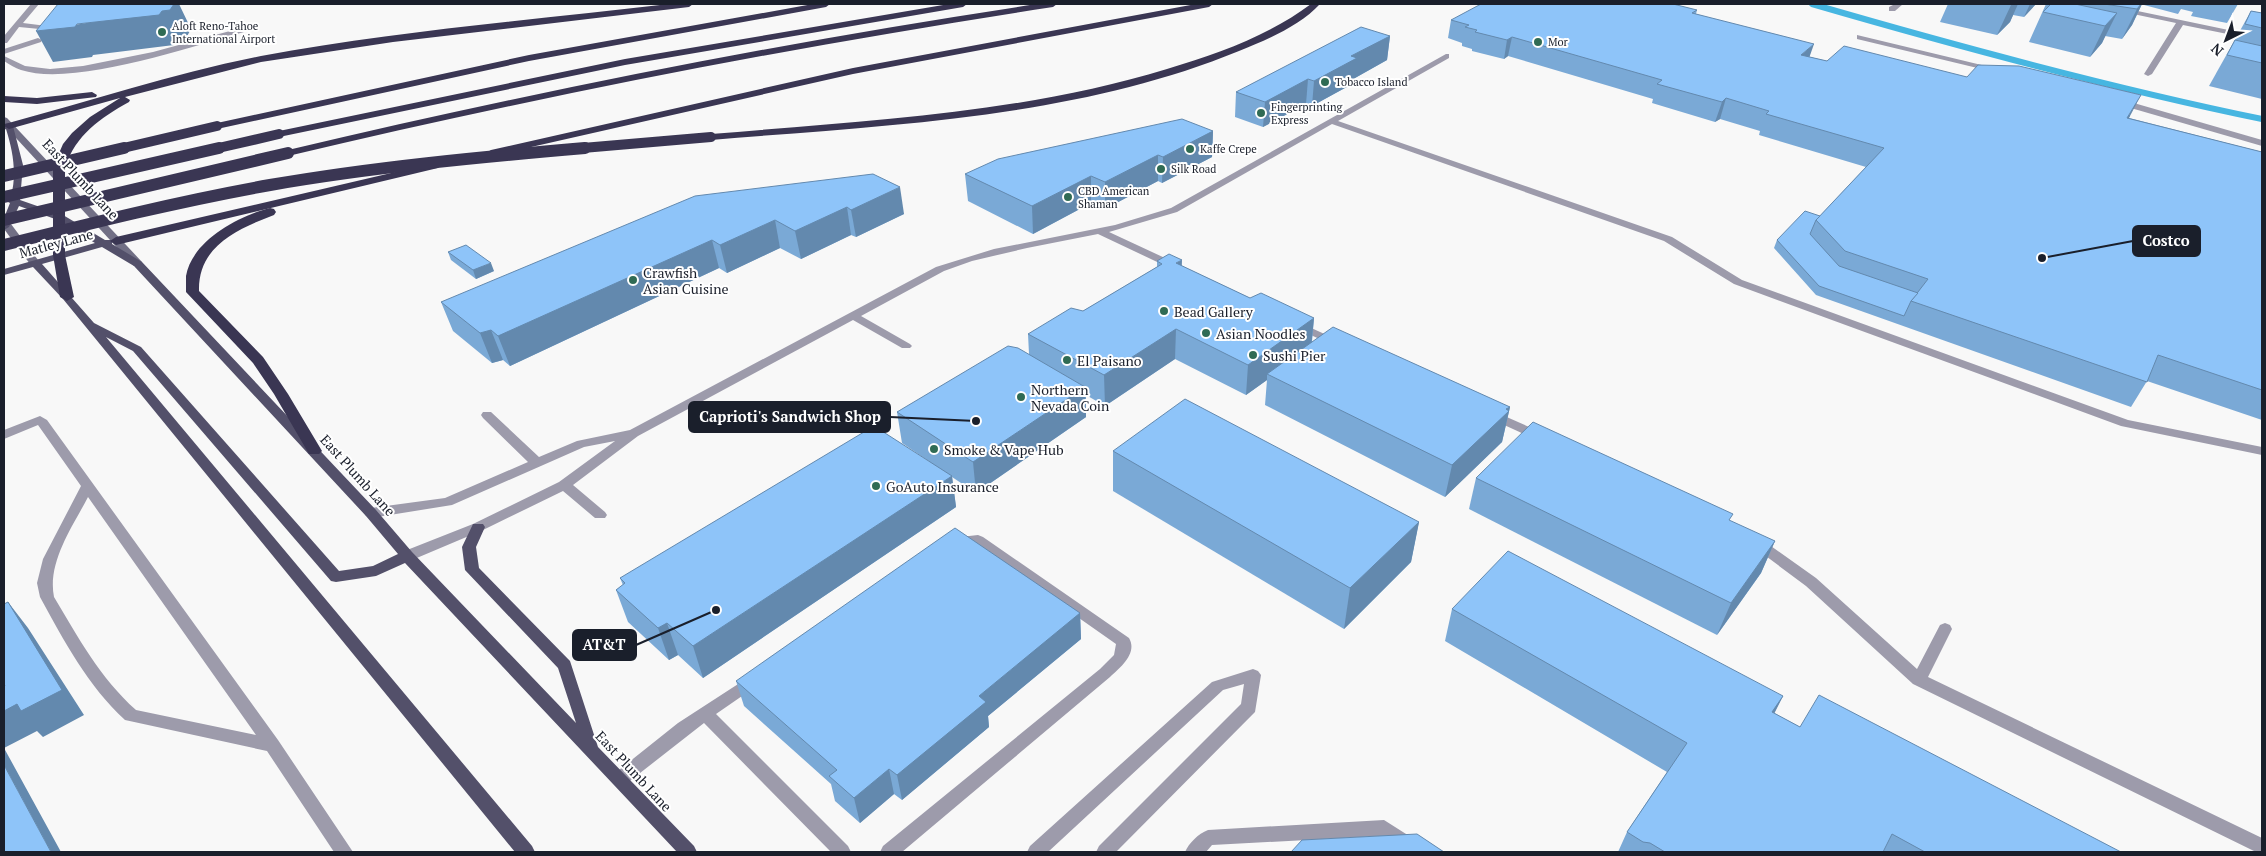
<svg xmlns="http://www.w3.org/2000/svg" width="2266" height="856" font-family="'PT Serif',serif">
	<rect width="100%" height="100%" fill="#f8f8f8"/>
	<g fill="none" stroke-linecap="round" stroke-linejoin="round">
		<!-- stream -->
		<path stroke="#47b6e1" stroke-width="6" d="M1812 4C1960 47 2111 88 2262 119"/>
		<!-- service -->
		<g fill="#9d9bab" fill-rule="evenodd">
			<polygon points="31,4 39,4 23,23 47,26 51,28 50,30 19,27 7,43 4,43 4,36"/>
			<polygon points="1895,4 1903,4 1895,11 1889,11 1889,7"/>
			<polygon points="2092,4 2104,4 2262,37 2262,41 2183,25 2152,74 2148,76 2144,74 2176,23 2095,6"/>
			<path d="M241 28 245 30 244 32C190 47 73 87 21 70 15 68 9 64 4 61V56L25 66 50 69 83 66 153 52Z"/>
			<polygon points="1857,35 1994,68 1998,70 1994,72 1857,39"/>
			<polygon points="38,38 42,40 41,42 4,54 4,49"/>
			<polygon points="1446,54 1449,54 1449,58 1338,121 1672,237 1742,280 2128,420 2262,447 2262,455 2121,426 1734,284 1664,241 1332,124 1177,212 1109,232 1180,265 1180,269 1172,269 1098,234 1027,248 972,261 944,271 861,316 910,344 912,346 910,348 902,348 853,320 638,436 573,485 605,512 607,515 605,518 595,518 563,491 483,530 412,560 402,560 400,556 402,552 473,524 559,482 615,441 584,447 452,505 371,518 366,516 364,513 366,510 371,508 445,498 528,462 483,418 481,415 483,412 491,412 539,457 577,441 630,430 936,267 994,249 1115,225 1171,208"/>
			<polygon points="2120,99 2262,140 2262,146 2117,104 2116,102"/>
			<polygon points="1298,322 1340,341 1342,343 1340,345 1332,345 1294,327 1292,325 1294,323"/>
			<polygon points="1493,411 1545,434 1547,437 1541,441 1537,440 1489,418 1487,415"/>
			<path d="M40 416 47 420 278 740 353 852H334L267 751 125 720C88 686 64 641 40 597L37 583 43 559 81 486 38 425 4 439V430ZM88 497 256 735 136 710C100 678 78 637 54 597 47 562 73 526 88 497Z"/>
			<path d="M978 535 983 537 1129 638C1138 653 1120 668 1110 677L902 852H880L883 846 1100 669 1114 655 1116 644 975 545 951 544 949 541 951 538Z"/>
			<polygon points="1756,537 1761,539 1816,578 1917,669 1940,625 1945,623 1950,625 1952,629 1928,677 2262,838 2262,852 2256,852 1913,684 1806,586 1751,545 1749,542 1751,539"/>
			<polygon points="1253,669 1258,671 1261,675 1255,712 1116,852 1096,852 1099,846 1241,704 1244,684 1223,690 1048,852 1027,852 1030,846 1212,682"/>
			<polygon points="752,675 758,677 760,681 758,685 716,714 848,846 851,852 831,852 704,723 626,784 620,786 614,784 612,779 614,774 678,723"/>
			<path d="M1384 820 1425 846 1428 852H1405L1381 836 1212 845 1206 852H1185C1189 843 1198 834 1208 830Z"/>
		</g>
		<!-- secondary -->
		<g fill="#716f85" fill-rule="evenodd">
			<polygon points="4,117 7,118 142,262 142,266 134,266 4,125"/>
			<polygon points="4,219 8,220 38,260 38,264 30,264 4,229"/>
		</g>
		<!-- primary -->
		<path fill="#53506a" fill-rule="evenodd" d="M9 123 13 126 23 165 20 200 63 215 105 240H112V244L142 262 376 510 412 552 576 723 558 668 465 570 462 547 473 524H483L485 527 476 547 479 568 570 661 598 747 694 846 697 852H677L405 563 376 576 336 582 331 581 133 351 106 337 532 846 535 852H515L63 299 33 267 4 275V269L95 243 55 219 19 206 9 227 4 230V218L10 203 4 200V194L11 196C17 174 13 151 6 129L4 130V124ZM102 247 134 266 366 516 398 554 373 566 339 571 141 347 94 323 42 264Z"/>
		<!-- motorway -->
		<g fill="#3a3653" fill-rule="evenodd">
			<path d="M669 4H693L689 7 393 42 261 62 125 97 130 100 129 102C100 118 76 135 65 167V255L74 297 67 301 60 297 53 255V167L63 144 72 133 90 117 120 98 9 129 4 126 5 124C90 101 175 73 261 56 395 31 533 20 669 4Z"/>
			<polygon points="813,4 830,4 826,7 529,61 217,129 212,126 217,123 529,55"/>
			<polygon points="949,4 967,4 963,7 625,65 279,137 274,134 279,131 625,59"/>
			<path d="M1037 4H1057L1053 7C796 46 541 96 288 156L283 153 288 150C536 91 785 42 1037 4Z"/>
			<polygon points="1196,4 1213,4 1209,7 853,74 491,156 486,153 491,150 853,68"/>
			<path d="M1311 4H1320C1300 26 1266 40 1239 51 1073 119 887 125 711 140L706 137 711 134C864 121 1020 114 1167 69 1218 54 1268 36 1311 4Z"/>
			<polygon points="92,92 97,95 96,97 37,104 4,102 4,96 37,98"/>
			<polygon points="434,163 440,166 438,168 116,245 110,241 116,237"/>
			<path d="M270 208 274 209 276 212 274 215C237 229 198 246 199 291L263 357 288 394 322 451 319 454H309L274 394 253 363 186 292C186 287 186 281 186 276 192 241 238 216 270 208Z"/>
		</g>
		<!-- motorway-bridge-far1 -->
		<g stroke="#3a3653" stroke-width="10">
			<polyline points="119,149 217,126"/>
			<polyline points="214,149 279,134"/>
			<polyline points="571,149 711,137"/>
		</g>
		<!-- motorway-bridge -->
		<g stroke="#3a3653" stroke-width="12">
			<polyline points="4,176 124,148"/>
			<polyline points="4,197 219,148"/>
			<polyline points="4,220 288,153"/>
			<path d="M4 245C92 223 180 201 270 185 374 167 480 157 585 148"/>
		</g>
	</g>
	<!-- wall -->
	<g fill="#7aa9d6">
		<polygon points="1948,4 2036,4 2024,17 2013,15 2010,22 1997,35 1940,22"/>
		<polygon points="2046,4 2142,4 2132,25 2122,39 2105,36 2102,43 2090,57 2029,42"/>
		<polygon points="2145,4 2238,4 2227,23 2191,16 2193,12 2181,9 2178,14 2144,5"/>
		<polygon points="1697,10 1696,14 1810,57 1827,61 1967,77 2130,116 2129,118 2262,152 2262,420 2147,381 2131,407 1816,295 1774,248 1777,240 1820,216 1866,167 1759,135 1760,131 1720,119 1715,122 1652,103 1653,99 1508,56 1504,59 1472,51 1472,49 1462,46 1462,43 1448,38 1451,20"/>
		<polygon points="2251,11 2262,13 2262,99 2209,86"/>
		<polygon points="1390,36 1387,60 1355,78 1354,83 1312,106 1306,104 1263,127 1235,117 1236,92"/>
		<polygon points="1213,131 1212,157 1162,183 1158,181 1105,209 1091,203 1033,234 968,201 965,174"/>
		<polygon points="873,174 904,214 856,237 851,235 801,259 780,248 727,273 719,268 510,366 503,360 492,363 453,331 441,302"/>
		<polygon points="448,252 494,271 476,279 451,260"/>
		<polygon points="1157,261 1182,266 1250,298 1314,318 1312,342 1510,407 1502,442 1445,497 1265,405 1267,380 1246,395 1175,359 1105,406 1086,395 1086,417 976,493 952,477 956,507 703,678 678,655 669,660 628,622 616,590 623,585 620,578 930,462 902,443 897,412 1029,354 1028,334 1083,311 1157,267"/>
		<polygon points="1113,451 1419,522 1411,562 1344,629 1113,491"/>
		<polygon points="1476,478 1775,541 1761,573 1717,635 1469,509"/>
		<polygon points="1452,609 1783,696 1774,713 1800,727 2121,852 1618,852 1627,832 1667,772 1445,641"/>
		<polygon points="1080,613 1081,639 988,716 989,727 902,800 894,794 860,823 835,801 831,784 744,706 736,681"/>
	</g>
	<!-- shaded-wall -->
	<g fill="#6389ae">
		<polygon points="174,4 179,4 191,29 185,40 176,41 174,45 93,55 92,57 53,62 36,31 162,11"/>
		<polygon points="2012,4 2018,4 2010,22 1997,35 2011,5"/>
		<polygon points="2030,4 2036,4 2024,17"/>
		<polygon points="2141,4 2142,4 2132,25 2122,39 2137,9"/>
		<polygon points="2117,13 2102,43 2090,57 2105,26"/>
		<polygon points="1390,36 1387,60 1355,78 1354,83 1312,106 1314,81 1351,56"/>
		<polygon points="1512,37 1508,56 1504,59 1507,40"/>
		<polygon points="1814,44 1807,64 1801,55"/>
		<polygon points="1308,79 1306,104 1263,127 1265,102"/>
		<polygon points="2141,95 2130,116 2116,138 2127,118"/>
		<polygon points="1726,98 1720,119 1715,122 1722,102"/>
		<polygon points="1213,131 1212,157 1162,183 1163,157"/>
		<polygon points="1158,155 1158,181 1105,209 1105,182"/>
		<polygon points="1091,176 1091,203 1033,234 1032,206"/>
		<polygon points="900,187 904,214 856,237 851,210"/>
		<polygon points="847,207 851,235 801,259 795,231"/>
		<polygon points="775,220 780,248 727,273 720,245"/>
		<polygon points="712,240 719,268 510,366 498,336"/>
		<polygon points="1182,260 1181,289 1176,263"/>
		<polygon points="491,263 494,271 476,279 473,270"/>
		<polygon points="1314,318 1311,348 1267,374 1267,380 1246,395 1248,365"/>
		<polygon points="1176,329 1175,359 1105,406 1104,375"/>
		<polygon points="491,330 503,360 492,363 480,333"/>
		<polygon points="1085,387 1086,417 976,493 973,462"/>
		<polygon points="1510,407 1502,442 1445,497 1452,465 1506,409"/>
		<polygon points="952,476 956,507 703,678 693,646"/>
		<polygon points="1419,522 1411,562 1344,629 1350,588"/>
		<polygon points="1775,541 1761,573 1717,635 1731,603"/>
		<polygon points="8,602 28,628 84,715 43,737 37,731 4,748 61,852 51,852 4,765 4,711"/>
		<polygon points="1080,613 1081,639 988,716 989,727 902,800 897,775 979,696"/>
		<polygon points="667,623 678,655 669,660 658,628"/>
		<polygon points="1783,696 1767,728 1772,712"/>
		<polygon points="889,769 894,794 860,823 854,798"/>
	</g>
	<!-- building -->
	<g fill="#8ec4f9" stroke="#6389ae">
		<polygon points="58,4 174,4 170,10 162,11 159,15 77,24 75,27 36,31"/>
		<polygon points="1481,4 1673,4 1697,10 1692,13 1814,44 1801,55 1827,61 1844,46 1967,77 1978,65 2019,66 2141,95 2127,118 2262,152 2262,390 2158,355 2147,382 1911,301 1928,279 1845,251 1816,220 1884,148 1766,114 1769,111 1726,98 1722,102 1657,84 1662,80 1512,37 1507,40 1475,32 1477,30 1465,27 1469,25 1451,20"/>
		<polygon points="2051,4 2075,4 2117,13 2105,26 2043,12"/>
		<polygon points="2104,4 2141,4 2137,9"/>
		<polygon points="2251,11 2262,13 2262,28 2245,24"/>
		<polygon points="1361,27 1390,36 1351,56 1357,58 1314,81 1308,79 1265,102 1236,92"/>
		<polygon points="2235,40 2262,46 2262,63 2227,55"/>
		<polygon points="1182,119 1213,131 1163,157 1158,155 1105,182 1091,176 1032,206 965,174 998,159"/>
		<polygon points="873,174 900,187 851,210 847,207 795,231 775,220 720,245 712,240 498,336 491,330 480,333 441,302 695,196"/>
		<polygon points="1805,211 1820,216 1816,220 1810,234 1839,266 1918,293 1911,301 1904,316 1819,286 1777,240"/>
		<polygon points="466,245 491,263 473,270 448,252"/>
		<polygon points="1169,254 1182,260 1176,263 1250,298 1261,293 1314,318 1248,365 1176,329 1104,375 1028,334 1071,308 1083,311 1162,264 1157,261"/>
		<polygon points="1333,327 1510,407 1506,409 1509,411 1452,465 1267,374"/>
		<polygon points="1008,346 1018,348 1085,387 973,462 897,412"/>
		<polygon points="1185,399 1419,522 1350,588 1113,451"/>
		<polygon points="1533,422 1733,514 1729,520 1775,541 1731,603 1476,478"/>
		<polygon points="874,426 952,476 693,646 667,623 658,628 616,590 625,583 620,578"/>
		<polygon points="955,528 1080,613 979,696 986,702 897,775 889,769 854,798 829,776 837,770 736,681"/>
		<polygon points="1508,551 1783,696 1772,712 1800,727 1819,695 2121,852 1925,852 1892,834 1883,852 1665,852 1650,843 1643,842 1627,832 1687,743 1452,609"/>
		<polygon points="8,602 62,690 21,711 17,704 4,711 4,687 5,686 4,684 4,604"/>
		<polygon points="4,765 51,852 4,852"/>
		<polygon points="1417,834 1444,852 1291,852 1302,840"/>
	</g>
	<!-- markers -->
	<g fill="#306b54" stroke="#fff" stroke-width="2">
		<circle cx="162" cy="32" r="5"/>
		<circle cx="1538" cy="42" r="5"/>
		<circle cx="1325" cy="82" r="5"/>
		<circle cx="1261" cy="113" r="5"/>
		<circle cx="1190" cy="149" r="5"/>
		<circle cx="1161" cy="169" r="5"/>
		<circle cx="1068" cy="197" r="5"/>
		<circle cx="633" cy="280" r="5"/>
		<circle cx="1164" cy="311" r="5"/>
		<circle cx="1206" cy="333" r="5"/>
		<circle cx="1253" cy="355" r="5"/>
		<circle cx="1067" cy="360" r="5"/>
		<circle cx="1021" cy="397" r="5"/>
		<circle cx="934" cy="449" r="5"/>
		<circle cx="876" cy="486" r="5"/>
	</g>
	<g text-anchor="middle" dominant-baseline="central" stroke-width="4" stroke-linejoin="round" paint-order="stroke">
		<!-- far-poi labels -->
		<g font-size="11" fill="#1a1f2b" stroke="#fff" text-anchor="start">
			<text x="172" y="26">Aloft Reno-Tahoe<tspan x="172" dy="13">International Airport</tspan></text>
			<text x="1548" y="42">Mor</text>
			<text x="1335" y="82">Tobacco Island</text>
			<text x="1271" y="107">Fingerprinting<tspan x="1271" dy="13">Express</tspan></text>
			<text x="1200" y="149">Kaffe Crepe</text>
			<text x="1171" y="169">Silk Road</text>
			<text x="1078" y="191">CBD American<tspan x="1078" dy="13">Shaman</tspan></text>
		</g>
		<!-- street labels -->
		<g font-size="14" fill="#1a1f2b" stroke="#fff">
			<text transform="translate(81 179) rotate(47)">East Plumb Lane</text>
			<text transform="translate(56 243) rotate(-15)">Matley Lane</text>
			<text transform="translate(358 475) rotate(48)">East Plumb Lane</text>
			<text transform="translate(634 771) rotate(47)">East Plumb Lane</text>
		</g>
		<!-- poi labels -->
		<g font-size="14" fill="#1a1f2b" stroke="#fff" text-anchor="start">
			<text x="643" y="272">Crawfish<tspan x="643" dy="16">Asian Cuisine</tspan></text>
			<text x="1174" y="311">Bead Gallery</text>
			<text x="1216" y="333">Asian Noodles</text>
			<text x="1263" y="355">Sushi Pier</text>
			<text x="1077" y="360">El Paisano</text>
			<text x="1031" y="389">Northern<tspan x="1031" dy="16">Nevada Coin</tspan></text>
			<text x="944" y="449">Smoke &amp; Vape Hub</text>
			<text x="886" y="486">GoAuto Insurance</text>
		</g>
	</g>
	<!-- callouts -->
	<path fill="none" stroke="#1a1f2b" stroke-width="2" d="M2042 258L2133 241M976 421L890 417M716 610L636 645"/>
	<g fill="#1a1f2b" stroke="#fff" stroke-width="2">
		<circle cx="2042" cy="258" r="5"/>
		<circle cx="976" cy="421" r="5"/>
		<circle cx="716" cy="610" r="5"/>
	</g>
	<g fill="#1a1f2b" stroke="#1a1f2b" stroke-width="2">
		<rect x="2133" y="226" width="67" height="30" rx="5"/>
		<rect x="689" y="402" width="201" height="30" rx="5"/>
		<rect x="573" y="630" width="63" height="30" rx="5"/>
	</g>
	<g font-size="15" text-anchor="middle" font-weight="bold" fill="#fff">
		<text x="2166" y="246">Costco</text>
		<text x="790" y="422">Caprioti's Sandwich Shop</text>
		<text x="604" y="650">AT&amp;T</text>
	</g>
	<!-- border -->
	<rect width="2266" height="856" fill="none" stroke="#1a1f2b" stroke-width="10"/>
	<!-- north arrow -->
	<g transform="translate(2226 40) rotate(222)" stroke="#ffffff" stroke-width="4" paint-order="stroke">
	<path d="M0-4L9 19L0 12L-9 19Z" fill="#1a1f2b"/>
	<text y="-8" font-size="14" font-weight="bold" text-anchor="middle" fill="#1a1f2b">N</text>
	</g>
</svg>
